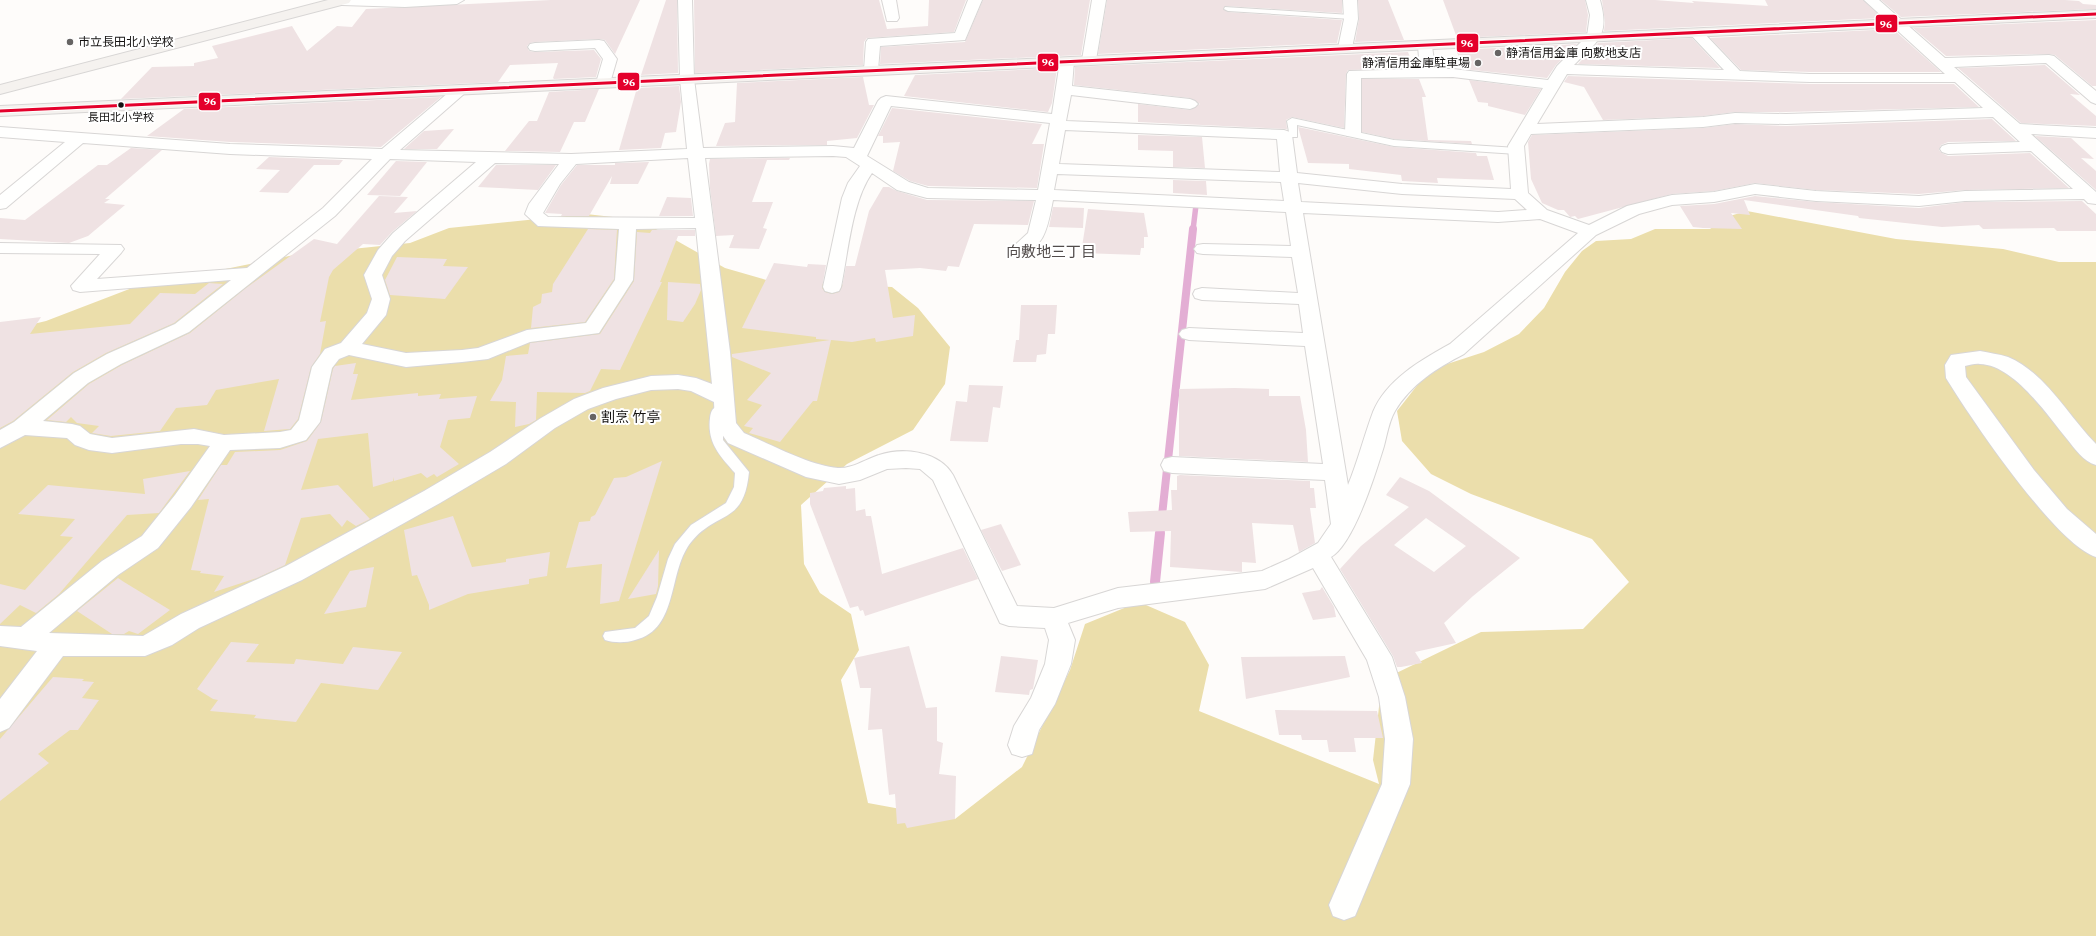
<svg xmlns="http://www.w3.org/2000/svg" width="2096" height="936" font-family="Spectral,'Noto Sans JP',serif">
	<rect width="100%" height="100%" fill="#fefcfa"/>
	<!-- forest -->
	<polygon fill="#ebdeab" points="1747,211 1896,239 2003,249 2059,262 2096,262 2096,936 0,936 0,332 46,321 132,288 294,255 410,243 449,228 586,214 640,220 725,268 770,281 892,287 918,308 950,347 945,384 913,430 847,464 801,505 804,564 820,593 851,614 859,650 841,680 868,803 955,819 1022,767 1070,670 1085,624 1139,602 1185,622 1209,665 1199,711 1379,784 1373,760 1382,680 1481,632 1583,629 1629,582 1592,539 1471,494 1431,474 1402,441 1397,411 1423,378 1444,365 1484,352 1519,334 1544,308 1565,272 1582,251 1596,241 1631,239 1655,229 1710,229 1726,217"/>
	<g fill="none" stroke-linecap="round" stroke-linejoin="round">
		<!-- stream-far2 -->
		<polyline stroke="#e3aed4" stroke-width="5.5" points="1193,230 1196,205"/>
		<!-- stream-far1 -->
		<polyline stroke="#e3aed4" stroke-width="8" points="1160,534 1193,229"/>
		<!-- stream -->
		<polyline stroke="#e3aed4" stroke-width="10" points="1155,582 1160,533"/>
	</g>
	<!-- building -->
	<g fill="#efe2e3" fill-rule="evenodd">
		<polygon points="551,0 640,0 615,54 605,40 599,39 535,42 530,43 527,46 529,51 535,52 594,50 601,59 596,77 554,79 553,78 558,63 510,65 498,82 121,99 152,67 194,66 194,63 218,58 212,46 292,26 307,51 337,26 352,27 366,9"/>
		<polygon points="666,0 677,0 678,73 641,75"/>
		<polygon points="694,0 879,0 887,29 928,26 929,0 966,0 954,32 867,38 864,42 863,65 695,73"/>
		<polygon points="983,0 1090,0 1081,55 880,64 881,47 965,42"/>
		<polygon points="1107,0 1342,0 1342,13 1225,6 1223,9 1228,12 1342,20 1337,43 1098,54"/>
		<polygon points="1358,0 1388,0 1404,40 1355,42 1359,19"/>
		<polygon points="1443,0 1585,0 1588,15 1586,32 1457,38"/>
		<polygon points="1602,0 1655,0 1694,3 1692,1 1768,6 1765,0 1863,0 1882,18 1604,31 1605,22"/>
		<polygon points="1881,0 2065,0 2079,1 2083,4 2096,5 2096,9 1901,17"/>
		<polygon points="2096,20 2096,86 2092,86 2055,55 2049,54 1946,56 1913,28"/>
		<polygon points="1893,29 1941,72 1810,72 1741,70 1710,38"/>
		<polygon points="1692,38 1720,68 1578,64 1598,43"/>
		<polygon points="1577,44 1556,65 1547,78 1464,69 1456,50"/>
		<polygon points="1408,52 1414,68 1348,70 1346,74 1344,128 1292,117 1286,120 1287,129 1138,122 1138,104 1190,110 1200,104 1190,98 1074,85 1075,67"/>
		<polygon points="2045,65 2080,95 2070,94 2096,116 2096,126 2021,123 1958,68"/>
		<polygon points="1057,68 1052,103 1048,112 904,96 915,75"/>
		<polygon points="1568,76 1810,84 1954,84 1979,107 1786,112 1735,112 1703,116 1603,120 1584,87 1564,82"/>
		<polygon points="863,77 869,105 874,105 857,138 827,141 827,145 716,146 725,123 735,122 737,83"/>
		<polygon points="1362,79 1419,79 1426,97 1422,97 1428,140 1471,141 1472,144 1394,139 1362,132"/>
		<polygon points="1469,80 1541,89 1525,115 1488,106 1488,103 1478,102"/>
		<polygon points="679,86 681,102 676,132 665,133 661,148 619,150 637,88"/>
		<polygon points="599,89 585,122 574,122 560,152 505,151 529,121 537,121 549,92"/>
		<polygon points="441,97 381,147 230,142 147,136 184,109"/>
		<polygon points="892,108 1042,124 1032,144 1044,144 1037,188 928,186 910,181 893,171 900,142 883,143 883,136 878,136"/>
		<polygon points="1992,119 2016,141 1948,142 1941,145 1939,150 1942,153 1948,156 2030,153 2069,188 1965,190 1919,194 1816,190 1755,183 1714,191 1672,194 1578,219 1575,216 1570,217 1564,210 1558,210 1542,203 1531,179 1528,142 1532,135 1703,128 1735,124 1786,126"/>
		<polygon points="1298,127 1394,147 1476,153 1477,156 1487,156 1494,180 1437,178 1438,183 1402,181 1401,175 1349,169 1349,164 1308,163"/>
		<polygon points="454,129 437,149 404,149 424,131"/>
		<polygon points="1138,135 1202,137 1205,168 1173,167 1173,151 1138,150"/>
		<polygon points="2035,136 2071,138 2094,159 2081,158 2096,171 2096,190"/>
		<polygon points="131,148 162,150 105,199 110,199 104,203 125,205 88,236 69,243 0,239 0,218 25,220 98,165 107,165"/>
		<polygon points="269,157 343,160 339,165 314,165 288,193 259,192 280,170 256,169"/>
		<polygon points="790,158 789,160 767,160 752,202 773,202 763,228 767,229 759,249 729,248 734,235 716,236 710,188 709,164 710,159"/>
		<polygon points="396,161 427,162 400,196 367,195"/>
		<polygon points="649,162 638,184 610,184 612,176 589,216 561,216 562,214 545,213 561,185 577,165 615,165 615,163"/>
		<polygon points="496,165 556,165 538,190 478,187"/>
		<polygon points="1173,180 1206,181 1207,195 1173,193"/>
		<polygon points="883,187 889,187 897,191 927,200 1034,201 1028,225 974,224 959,267 948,266 946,271 920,268 885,270 893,318 915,315 913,336 876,342 875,338 852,342 831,340 817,401 813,401 780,442 749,433 753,428 744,426 762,405 747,400 771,373 732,357 732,354 830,340 816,339 816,337 742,328 774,263 807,267 808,264 826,265 822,288 825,292 832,294 839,292 842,287 846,266 855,266 869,211"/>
		<polygon points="379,196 408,197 394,213 417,211 392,232 380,245 363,244 333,270 329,277 320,322 326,321 320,354 311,367 298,419 290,429 264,431 279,379 216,390 207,405 176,408 160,431 111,436 92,433 99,426 77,423 71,417 66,422 47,420 89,384 122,365 190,333 246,288 314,239 337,244"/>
		<polygon points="1755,196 1816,202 1919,208 1965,202 2082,201 2096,214 2096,231 2057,231 2054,228 1983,229 1979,225 1942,227 1859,218 1858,216 1744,200 1750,215 1731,213 1742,229 1703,228 1693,227 1680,206 1714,204"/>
		<polygon points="667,197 691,198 693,216 659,216"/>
		<polygon points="1053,207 1084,208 1083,228 1049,227"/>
		<polygon points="1088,209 1144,213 1148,237 1144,237 1144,248 1141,248 1140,255 1081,253"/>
		<polygon points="588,229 617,230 614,279 585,322 531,328 533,307 541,303 542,294 552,292 553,284"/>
		<polygon points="652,230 695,230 695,236 678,236 660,282 662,282 620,370 601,369 590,391 585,393 537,392 536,420 529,424 515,427 516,402 490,401 502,380 506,356 528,354 530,343 600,334 634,281 637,232 650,233"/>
		<polygon points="397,257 447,259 443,266 468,267 445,299 390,295 385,280"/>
		<polygon points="668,282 700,284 701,290 695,304 683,322 667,320"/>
		<polygon points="209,283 223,284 174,323 106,353 73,372 13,421 0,428 0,322 41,317 30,334 130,324 160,293 195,294"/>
		<polygon points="1021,305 1057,305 1055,334 1048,334 1046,354 1037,355 1036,362 1013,362 1016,340 1019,340"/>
		<polygon points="356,363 353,374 358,374 351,400 418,393 418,396 441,394 439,399 477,396 470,418 448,420 440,447 459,464 437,477 434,474 427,478 421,473 394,481 393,477 393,481 373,487 368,433 318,439 301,490 338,485 370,519 356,526 347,520 342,527 330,514 301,518 285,565 257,578 214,592 224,576 200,573 201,571 191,570 209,499 198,500 221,465 227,465 235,452 280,450 307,441 321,422 333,369 335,366"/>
		<polygon points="969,385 1003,386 1000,408 993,407 988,442 950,441 956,401 967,402"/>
		<polygon points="1235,388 1269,389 1269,396 1300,396 1306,430 1308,462 1179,456 1179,389"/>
		<polygon points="662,461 619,601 600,604 602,564 566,568 579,522 590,521 591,517 595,515 614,478 626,477"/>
		<polygon points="190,471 159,513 127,515 59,594 36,613 20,605 0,624 0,584 25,590 73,537 60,536 75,519 18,514 48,485 145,494 143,479"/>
		<polygon points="1180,475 1310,481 1310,488 1314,488 1316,508 1310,508 1315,543 1299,552 1293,525 1252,523 1256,563 1242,562 1242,572 1170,567 1171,531 1130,532 1128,512 1172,510 1171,490 1177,490 1177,476"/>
		<path d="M1400 477 1429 491 1520 558 1473 596 1444 623 1456 643 1415 652 1422 663 1401 667H1397L1393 656 1340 569 1361 546 1409 507 1386 495ZM1426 518 1466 546 1434 572 1394 545Z"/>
		<polygon points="846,486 846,489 855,488 856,511 865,509 866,516 871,516 882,574 963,548 978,579 865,616 863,610 860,611 858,606 850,608 810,504 810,493 823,491 824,488"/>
		<polygon points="453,516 472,567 506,562 506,559 550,552 547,576 529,579 529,584 468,594 429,610 429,605 417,575 412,576 404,530"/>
		<polygon points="1001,524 1021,565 1002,571 981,530"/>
		<polygon points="659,550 658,586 656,594 628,599"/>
		<polygon points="374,567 366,607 324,614 350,571"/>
		<polygon points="118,578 124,582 170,610 138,634 129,631 124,634 112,634 77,611"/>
		<polygon points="1322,587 1334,607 1336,617 1313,620 1302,593 1320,590"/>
		<polygon points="231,642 259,644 246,662 294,664 296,659 343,664 353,647 402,652 378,690 321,683 296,722 254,718 256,715 210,711 218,700 213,699 197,689"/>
		<polygon points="909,646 926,708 937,707 937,741 943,743 939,774 956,776 955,819 907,828 905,823 897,824 895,794 889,795 882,729 868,730 871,688 860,688 854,658"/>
		<polygon points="1001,656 1038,660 1033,689 1030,690 1029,695 995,692"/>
		<polygon points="1345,656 1350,677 1246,699 1241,657"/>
		<polygon points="53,677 84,679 82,681 94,682 82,698 99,700 78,730 70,730 38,754 49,763 0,801 0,739"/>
		<polygon points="1275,710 1377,711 1383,738 1354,738 1356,752 1329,752 1327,740 1302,740 1301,735 1279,735"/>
	</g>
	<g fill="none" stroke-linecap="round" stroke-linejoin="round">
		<!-- lane casing -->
		<g stroke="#d8d6d5" stroke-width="2">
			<g id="lane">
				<polygon points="1225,7 1351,15 1355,17 1351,19 1228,11 1224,9"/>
				<polygon points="1292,118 1394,140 1517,148 1522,151 1517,154 1394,146 1297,125 1297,137 1281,137 1281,133 1289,132 1287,121"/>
				<path d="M721 405 727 409 723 414V440L749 472C744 525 718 510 692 541 667 570 680 629 635 640 626 643 614 643 605 640L603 636 605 632 635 628 649 616 657 597 668 559 675 544 691 525 726 503 734 487 735 473C720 456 707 443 710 418 711 410 713 407 721 405Z"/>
			</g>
		</g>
		<!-- street casing -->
		<g stroke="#d8d6d5" stroke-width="2">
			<g id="street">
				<polygon points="336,0 464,0 457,4 405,7 342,5 337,4"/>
				<path d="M678 0H692L694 79 703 148 833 146 854 148 878 101 881 98 886 96 1052 114 1060 61 1062 58H1072L1074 61 1072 86 1190 99 1195 101 1198 104 1195 107 1190 109 1071 95 1066 121 1284 130 1290 132 1292 135 1297 173 1402 184 1511 189 1508 146 1543 88 1453 77 1361 78V133L1359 136H1347L1345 133 1347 74 1349 71 1420 69 1418 46 1420 43H1430L1432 46 1435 69H1453L1548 80 1557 66 1587 36 1590 15 1586 0H1600C1610 36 1598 41 1574 65L1724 70 1689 33 1691 30H1701L1740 71 1810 74H1945L1864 0H1879L1945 58 2049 55 2054 56 2096 91V104L2091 102 2046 63 1954 67 2020 124 2096 128V138L2031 134 2096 192V204L2088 203 2084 199 1965 201 1919 206 1816 201 1755 194 1714 202 1672 205 1639 214 1596 235 1464 354C1437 368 1411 384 1395 411 1389 421 1387 435 1384 446 1376 472 1354 544 1331 557L1392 657 1405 697 1413 739 1410 784 1355 916 1344 920 1333 916 1329 905 1382 784 1385 739 1379 697 1367 660 1313 568 1265 589 1118 608 1068 623 1075 640 1071 664 1055 704 1039 730 1032 754 1022 757 1012 754 1008 745 1014 726 1031 698 1045 664 1049 640 1045 628 1009 626 1000 623 933 480 920 469 906 468 887 469 860 480 839 484 806 477 728 443 715 424 714 402 691 391 678 389 651 390 616 399 588 409 555 428 506 464 440 503 302 580 199 628 172 645 145 656H63L9 728 0 732V699L37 651 0 646V626L21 627 102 561 142 536 175 495 210 446 198 444H181L112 453 89 450 75 445 67 438 25 435 0 448V430L14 422 74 373 107 354 175 324 231 280 80 292 73 290 71 286 100 254 0 253V243L121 245 124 249 121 253 97 279 247 268 323 208 372 159 230 154 83 143 6 208 0 209V195L65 142 0 137V127L230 144 382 149 455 87H465L467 90 465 93 400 150 571 154 687 149 680 79ZM1567 74 1810 82H1955L1983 108 1786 114 1735 113 1703 117 1537 124ZM891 106 1050 123 1038 190 928 188 909 182 867 156ZM1993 117 2020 142 1948 144 1942 146 1940 149 1942 152 1948 154 2031 151 2073 189 1965 191 1919 196 1816 191 1755 184 1714 192 1672 195 1627 206 1589 225 1547 210 1528 193 1524 146 1531 134 1703 127 1735 123 1786 124ZM1065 130 1277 139 1280 172 1059 164ZM833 156 846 157 860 166 848 183 842 198 823 287 825 291 832 293 839 291 841 287C848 253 852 201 872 173L897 190 927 198 1036 200 1028 233 1015 245 1018 249C1045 256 1049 219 1053 200L1286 212 1291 246 1203 244 1197 245 1194 249 1197 253 1203 254 1292 257 1298 293 1202 288 1195 290 1193 294 1195 298 1202 300 1299 304 1303 333 1189 328 1182 330 1179 334 1182 338 1189 340 1305 346 1323 464 1172 457 1164 459 1161 465 1164 471 1172 473 1325 480 1331 524 1318 543 1289 559 1262 571 1118 588 1054 608 1017 606 953 475C939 451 903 447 879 455 866 459 852 469 838 468 810 466 770 444 744 433L736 423 730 352 705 158ZM688 158 695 218 548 217 543 213 560 184 576 164ZM390 159 476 162 393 233 378 250 364 275 372 299 367 313 341 343 325 349 312 367 299 420 291 430 280 432 224 435 194 429 112 438 90 434 80 426 72 424 43 421 88 383 121 364 189 332 335 216ZM495 163 559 164 529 204 525 214 538 226 619 229 615 280 586 323 527 330 478 348 462 350 406 353 362 344 386 315 390 299 382 275 392 256 405 241ZM1057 174 1281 182 1284 201 1054 190ZM1298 183 1402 194 1515 199 1527 210 1498 212 1301 202ZM1303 213 1498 222 1540 219 1578 233 1450 344C1421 360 1386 380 1373 412 1364 436 1358 461 1348 485ZM696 228 712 384 696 378 678 375 651 376 603 388 574 399 541 418 490 452 424 491 286 566 181 614 143 636 49 633 118 575 158 548 191 507 230 450 280 448 306 440 320 422 332 368 339 359 349 355 406 367 462 362 488 359 530 342 599 333 633 280 636 229Z"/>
				<polygon points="882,0 896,0 899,18 897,21 887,21"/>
				<polygon points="968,0 982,0 965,40 880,46 878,70 876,73 866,73 864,70 866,42 868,39 955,33"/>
				<polygon points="1092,0 1106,0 1096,60 1094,63 1084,63 1082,60"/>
				<polygon points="1343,0 1357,0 1358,19 1352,48 1350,51 1340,51 1338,48 1344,19"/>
				<polygon points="599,40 604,41 617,59 610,83 608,86 598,86 596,83 603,59 595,48 535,51 530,50 528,47 530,44 535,43"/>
				<path d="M1980 351C1989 353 1999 354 2008 357 2046 373 2068 416 2096 444V465C2083 461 2075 449 2067 439 2047 415 2014 365 1980 364 1976 363 1970 365 1965 366L1966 377 2034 470 2067 509 2096 534V557C2055 544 1970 417 1946 378L1945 365 1951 355Z"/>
			</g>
		</g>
		<!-- secondary casing -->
		<g stroke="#d8d6d5" stroke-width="2">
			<g id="secondary">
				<polygon points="328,0 351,0 349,3 0,94 0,85"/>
				<polygon points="2096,10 2096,18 0,116 0,106"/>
			</g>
		</g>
		<!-- lane -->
		<use href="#lane" fill="#fffffe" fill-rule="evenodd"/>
		<!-- street -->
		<use href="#street" fill="#fffffe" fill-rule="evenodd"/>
		<!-- secondary -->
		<use href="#secondary" fill="#f5f2ef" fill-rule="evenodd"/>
		<!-- bus-1 casing -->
		<g stroke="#fff" stroke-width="5">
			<polyline id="bus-1" points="0,111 2096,14"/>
		</g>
		<!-- bus-1 -->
		<use href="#bus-1" stroke="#e4002b" stroke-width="3"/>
	</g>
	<!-- markers -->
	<g fill="#666463" stroke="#fff" stroke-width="1.5">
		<circle cx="70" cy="42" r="4"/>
		<circle cx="1498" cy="53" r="4"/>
		<circle cx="1478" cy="63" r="4"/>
		<circle cx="593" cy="417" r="4"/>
	</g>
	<circle fill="#141211" stroke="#fff" stroke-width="1.5" cx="121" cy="105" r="3.5"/>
	<g text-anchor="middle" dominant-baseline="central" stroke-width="4" stroke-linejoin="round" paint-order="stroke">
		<!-- far-bus labels -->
		<g font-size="11" fill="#141211" stroke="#fff">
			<text x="121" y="117">長田北小学校</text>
		</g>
		<!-- far-poi labels -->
		<g font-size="12" fill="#141211" stroke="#fff" text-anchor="start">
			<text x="78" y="42">市立長田北小学校</text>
			<text x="1506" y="53">静清信用金庫 向敷地支店</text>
			<text x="1470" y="63" text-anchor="end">静清信用金庫駐車場</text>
		</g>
		<!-- poi labels -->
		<g font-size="14" fill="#141211" stroke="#fff" text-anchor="start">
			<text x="601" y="417">割烹 竹亭</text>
		</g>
		<!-- neighbourhood labels -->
		<g font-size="15" fill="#524c4b" stroke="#fff">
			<text x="1051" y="252">向敷地三丁目</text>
		</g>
	</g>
	<g stroke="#fff" stroke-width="1.5">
		<rect x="1875" y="14" width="23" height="19" rx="4" fill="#e4002b"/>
		<rect x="1456" y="33" width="23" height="20" rx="4" fill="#e4002b"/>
		<rect x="1037" y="53" width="22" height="19" rx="4" fill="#e4002b"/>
		<rect x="617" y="72" width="23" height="19" rx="4" fill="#e4002b"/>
		<rect x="198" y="92" width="23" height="19" rx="4" fill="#e4002b"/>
	</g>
	<g font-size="11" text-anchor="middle" font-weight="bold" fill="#fff">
		<text x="1886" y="28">96</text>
		<text x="1467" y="47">96</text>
		<text x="1048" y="66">96</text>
		<text x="629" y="86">96</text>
		<text x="210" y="105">96</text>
	</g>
</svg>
